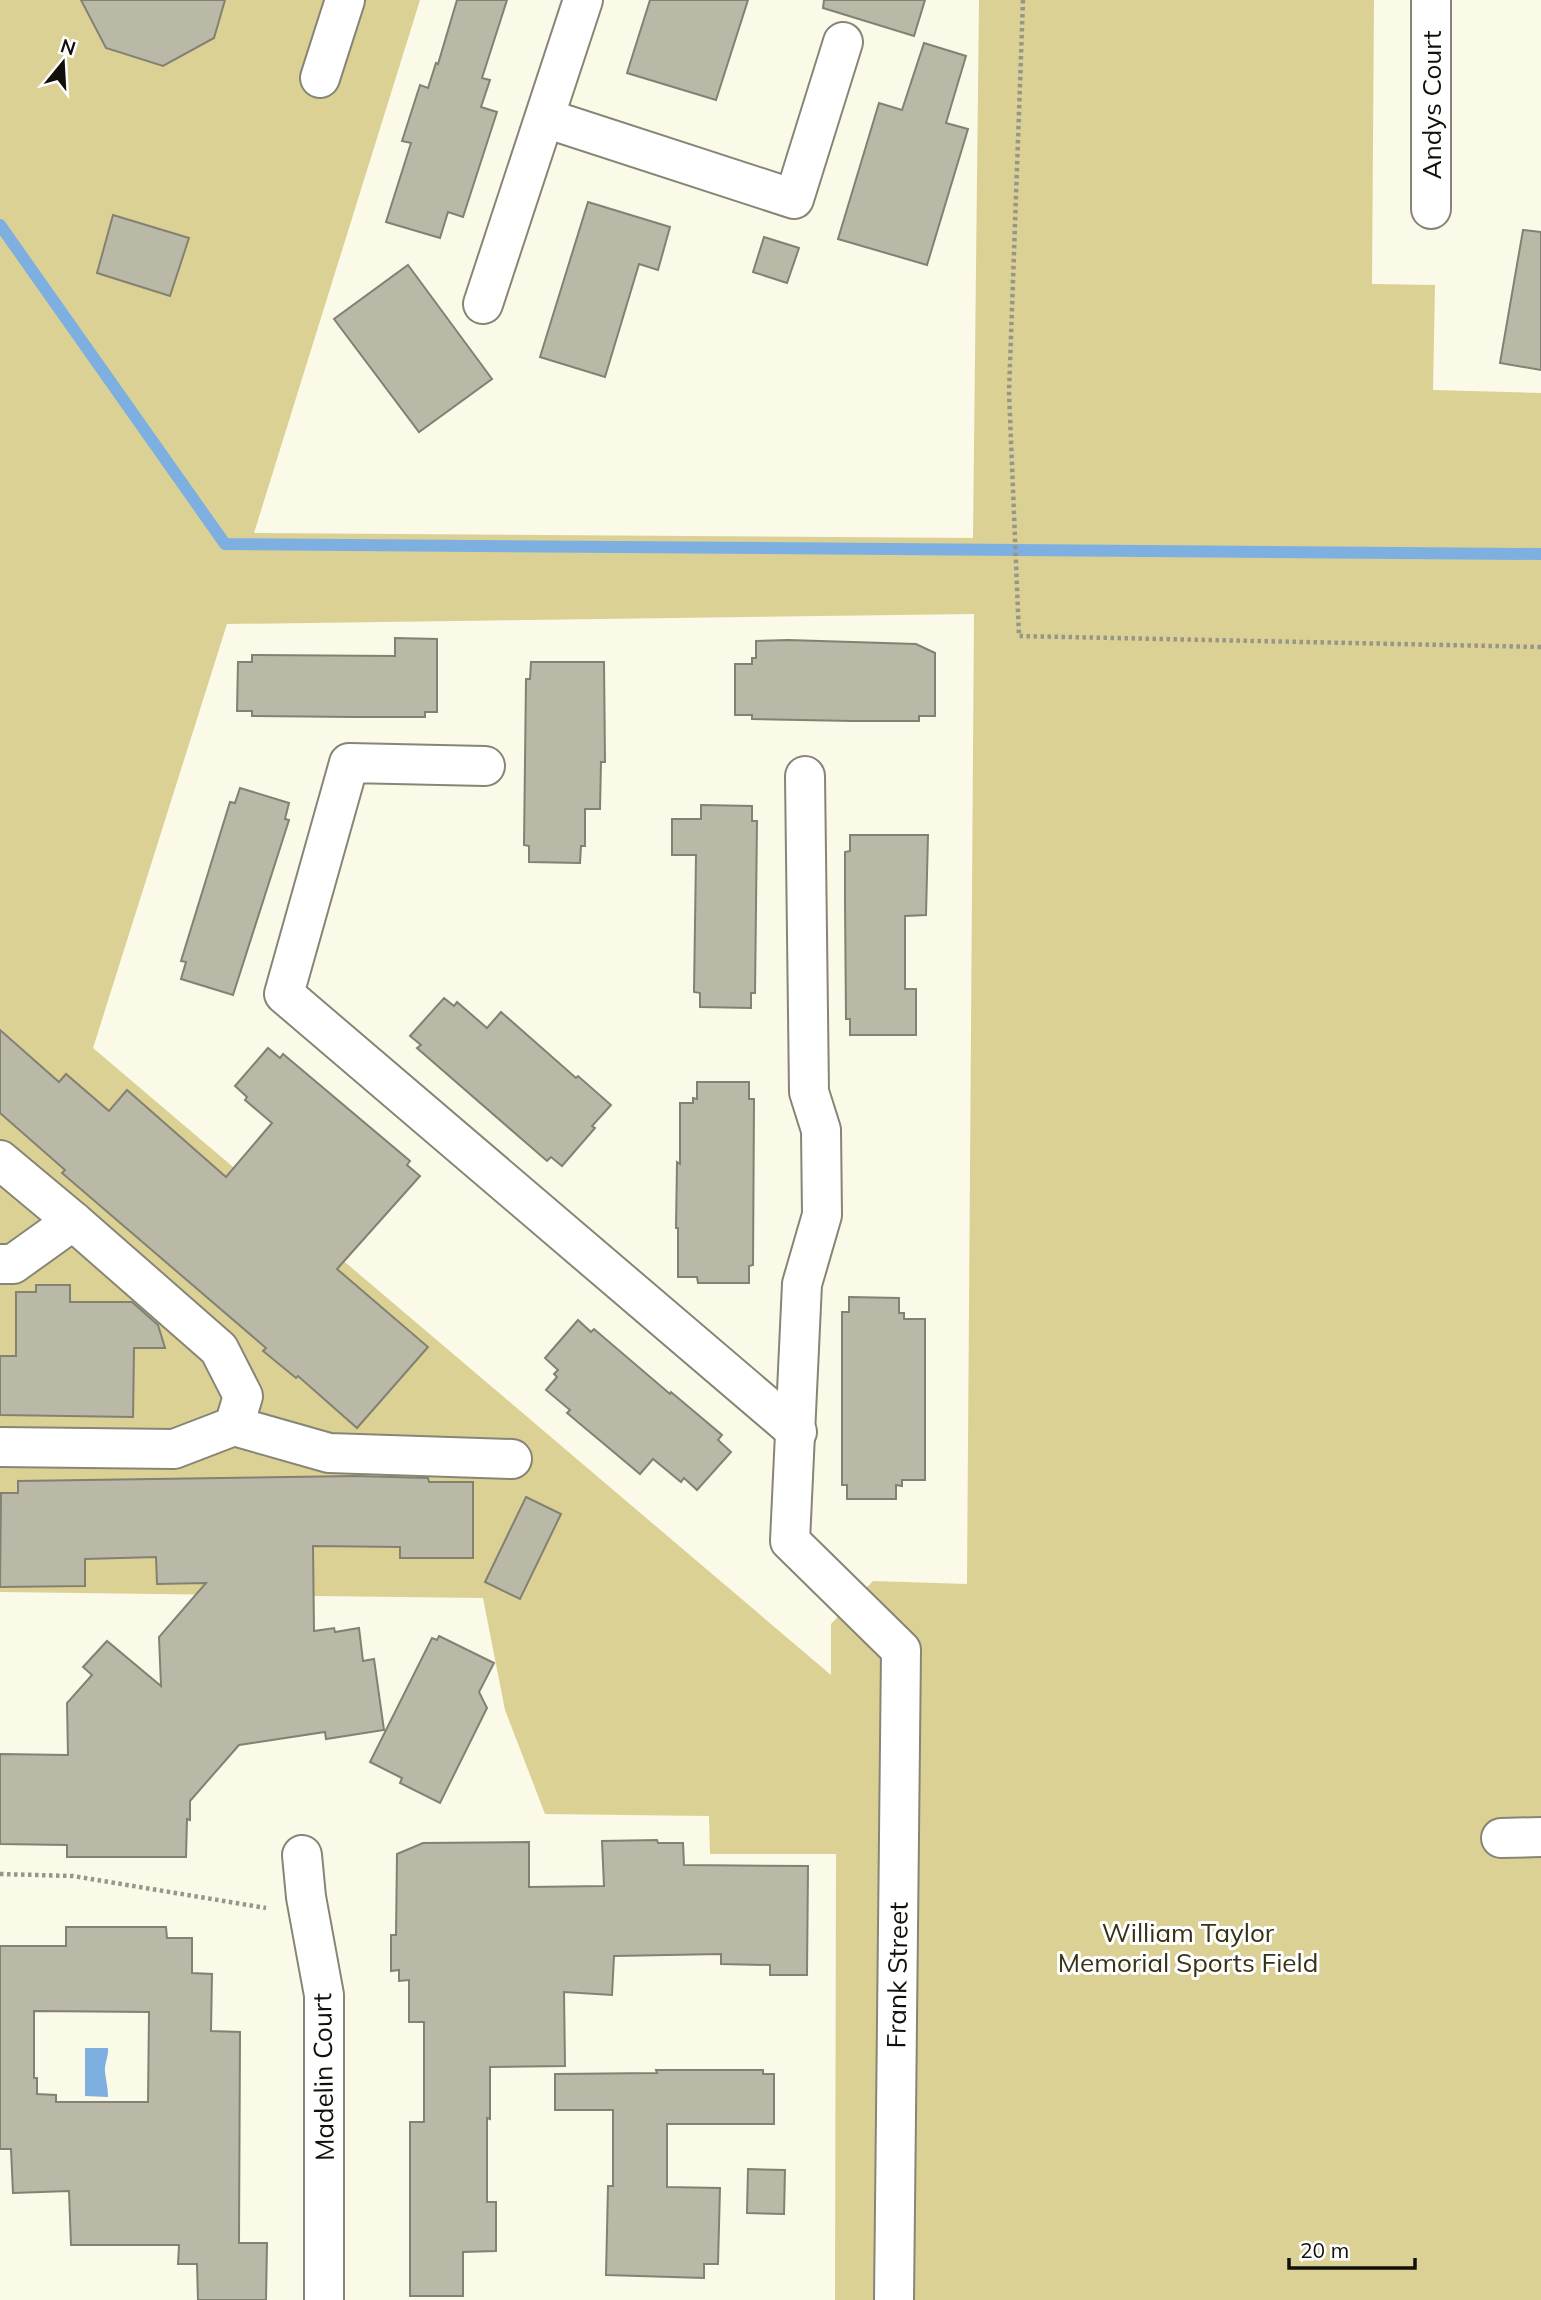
<svg xmlns="http://www.w3.org/2000/svg" width="1541" height="2300" font-family="Mulish,sans-serif">
	<rect width="100%" height="100%" fill="#fbf9e7"/>
	<!-- green -->
	<path fill="#dbd195" fill-rule="evenodd" d="M0 0H420L254 533 973 538 979 0H1374L1372 284 1435 285 1433 390 1541 393V2300H835L836 1854H710L709 1816 545 1814 505 1710 483 1598 0 1592ZM974 614 967 1584 873 1581 831 1624V1675L93 1048 227 624Z"/>
	<!-- water -->
	<path fill="#7db0e0" d="M85 2048H108C109 2056 104 2064 105 2072 106 2081 108 2088 108 2097L85 2096Z"/>
	<g fill="none" stroke-linecap="round" stroke-linejoin="round">
		<!-- stream -->
		<polyline stroke="#7db0e0" stroke-width="12" points="0,225 225,544 1541,554"/>
	</g>
	<!-- building -->
	<g fill="#bab8a7" stroke="#838171" stroke-width="2" fill-rule="evenodd">
		<polygon points="81,0 225,0 214,38 163,66 106,48"/>
		<polygon points="457,0 507,0 482,78 490,80 481,107 497,112 463,217 448,212 440,238 386,222 411,143 402,141 420,85 428,88 436,63 438,64"/>
		<polygon points="650,0 748,0 716,100 627,73"/>
		<polygon points="824,0 925,0 914,36 823,8"/>
		<polygon points="924,43 966,56 946,123 968,129 927,265 838,239 879,103 902,110"/>
		<polygon points="588,202 670,227 658,270 639,264 605,377 540,357"/>
		<polygon points="113,215 189,238 170,296 97,273"/>
		<polygon points="1523,230 1541,232 1541,370 1500,363"/>
		<polygon points="764,237 799,248 787,283 753,272"/>
		<polygon points="408,265 492,379 419,432 334,319"/>
		<polygon points="395,638 437,639 437,712 425,712 425,717 352,717 252,716 252,711 237,711 238,662 252,662 252,655 395,656"/>
		<polygon points="788,640 916,644 935,653 935,716 919,716 919,721 852,721 752,719 752,715 735,715 735,664 752,664 752,658 756,658 756,641"/>
		<polygon points="531,662 604,662 605,762 601,762 600,809 585,809 585,846 581,846 580,863 529,862 529,846 524,845 526,679 530,679"/>
		<polygon points="240,788 289,803 285,819 289,820 233,995 181,979 186,962 181,961 230,802 235,803"/>
		<polygon points="701,805 752,806 752,821 757,821 755,993 751,993 751,1008 700,1007 700,993 694,992 696,855 672,855 672,819 701,819"/>
		<polygon points="850,835 928,835 926,915 905,916 905,989 916,989 916,1035 850,1035 850,1019 846,1019 845,902 845,852 850,851"/>
		<polygon points="444,998 454,1006 457,1002 487,1028 501,1012 576,1078 578,1076 611,1105 592,1126 595,1128 562,1166 551,1157 547,1161 417,1048 421,1045 410,1036"/>
		<polygon points="0,1030 59,1082 66,1074 109,1111 127,1090 226,1177 272,1123 245,1100 247,1097 235,1086 268,1048 280,1058 283,1054 410,1161 407,1165 420,1176 337,1269 428,1347 357,1428 298,1376 296,1378 263,1351 266,1348 62,1173 65,1170 0,1113"/>
		<polygon points="697,1082 749,1082 749,1099 754,1099 753,1265 749,1266 749,1283 698,1283 697,1277 678,1277 678,1228 676,1228 677,1162 680,1164 680,1103 693,1103 693,1098 697,1099"/>
		<polygon points="36,1285 70,1285 70,1302 132,1302 158,1325 165,1348 134,1348 133,1417 0,1415 0,1356 16,1356 16,1292 36,1292"/>
		<polygon points="849,1297 899,1298 899,1313 904,1313 904,1319 925,1319 925,1480 902,1480 902,1486 896,1485 896,1499 847,1499 847,1485 842,1485 842,1312 849,1312"/>
		<polygon points="578,1320 591,1332 594,1329 670,1394 671,1392 722,1435 718,1440 731,1452 697,1490 684,1478 681,1482 653,1459 640,1474 567,1413 570,1410 546,1390 557,1377 554,1374 558,1370 545,1358"/>
		<polygon points="355,1476 428,1478 429,1482 473,1482 473,1558 400,1558 400,1547 313,1546 314,1631 334,1628 335,1632 359,1628 363,1661 374,1659 384,1730 326,1739 325,1732 239,1745 190,1801 190,1820 187,1819 186,1857 67,1857 67,1845 0,1844 0,1754 68,1755 67,1703 92,1675 83,1667 107,1641 161,1686 159,1637 206,1583 157,1584 156,1557 85,1559 85,1586 0,1587 1,1493 18,1493 18,1481"/>
		<polygon points="526,1497 561,1514 520,1599 485,1582"/>
		<polygon points="439,1636 494,1663 479,1692 487,1708 440,1803 400,1783 402,1778 370,1762 432,1638 437,1640"/>
		<polygon points="657,1840 658,1843 683,1843 684,1865 808,1866 807,1975 770,1975 770,1965 721,1964 721,1954 614,1956 612,1995 564,1992 565,2066 490,2067 490,2119 487,2118 487,2202 496,2202 496,2251 463,2252 463,2296 410,2296 410,2122 424,2122 424,2022 409,2022 409,1980 399,1981 399,1970 391,1971 391,1935 396,1935 397,1854 423,1843 529,1842 529,1887 604,1886 602,1841"/>
		<path d="M66 1927H166L167 1938H192V1973L212 1974 211 2031 240 2032 239 2243H267L266 2300H198L197 2264H178L179 2245H71L69 2191 13 2193 11 2149H0V1946H66ZM34 2011 149 2012 148 2102H56V2095L37 2094V2078H34Z"/>
		<polygon points="656,2070 763,2070 763,2074 774,2074 774,2124 667,2124 667,2187 720,2188 718,2264 704,2264 704,2278 606,2275 608,2186 613,2186 613,2110 555,2110 555,2074 657,2073"/>
		<polygon points="748,2169 785,2170 784,2214 747,2213"/>
	</g>
	<g fill="none" stroke-linecap="round" stroke-linejoin="round">
		<!-- minor casing -->
		<g stroke="#878575" stroke-width="42">
			<g id="minor">
				<polyline points="1431,0 1431,209"/>
				<polyline points="320,78 345,0"/>
				<polyline points="545,118 794,199 843,42"/>
				<polyline points="483,304 583,0"/>
				<polyline points="485,766 349,763 284,994 797,1432"/>
				<polyline points="805,776 809,1092 821,1130 822,1215 802,1284 790,1541 901,1650 894,2300"/>
				<polyline points="0,1160 73,1221 219,1349 243,1396 234,1426 174,1449 0,1447"/>
				<polyline points="0,1264 13,1264 73,1221"/>
				<polyline points="234,1426 329,1453 512,1459"/>
				<polyline points="1501,1838 1541,1837"/>
				<polyline points="302,1855 306,1897 324,1995 324,2300"/>
			</g>
		</g>
		<!-- path -->
		<g stroke="#989689" stroke-width="4.5" stroke-dasharray="3.5 3.5" stroke-linecap="butt">
			<polyline points="1023,0 1009,392 1019,636 1541,647"/>
			<polyline points="0,1874 73,1876 266,1908"/>
		</g>
		<!-- minor -->
		<use href="#minor" stroke="#fff" stroke-width="38"/>
	</g>
	<g text-anchor="middle" dominant-baseline="central" stroke-width="6" stroke-linejoin="round" paint-order="stroke">
		<!-- street labels -->
		<g font-size="26" fill="#11100a" stroke="#fff">
			<text transform="translate(1431 105) rotate(-90)">Andys Court</text>
			<text transform="translate(897 1975) rotate(-89)">Frank Street</text>
			<text transform="translate(323 2077) rotate(-91)">Madelin Court</text>
		</g>
		<!-- park labels -->
		<g font-size="26" fill="#373214" stroke="#fff">
			<text x="1188" y="1932">William Taylor<tspan x="1188" dy="30">Memorial Sports Field</tspan></text>
		</g>
	</g>
	<!-- north arrow -->
	<g transform="translate(63 63) rotate(18)" stroke="#ffffff" stroke-width="5" paint-order="stroke">
	<path d="M0-5L12 26L0 18L-12 26Z" fill="#11100a"/>
	<text y="-10" font-size="19" font-weight="bold" text-anchor="middle" fill="#11100a">N</text>
	</g>
	<!-- scale -->
	<path d="M1289 2258v10h126v-10" fill="none" stroke="#11100a" stroke-width="3.5"/>
	<text x="1300" y="2258" font-size="21" fill="#11100a" stroke="#ffffff" stroke-width="5" paint-order="stroke">20 m</text>
</svg>
